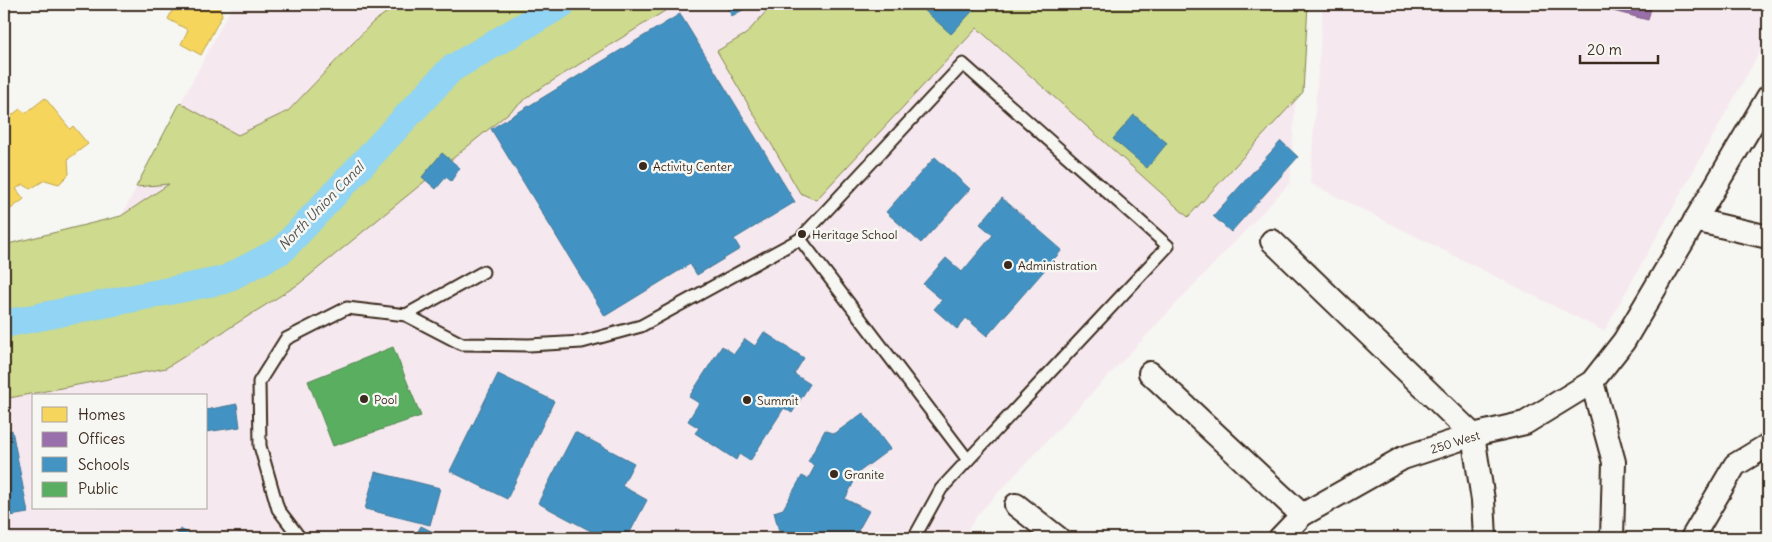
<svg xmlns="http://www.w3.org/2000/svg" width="1772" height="542" font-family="Delius,sans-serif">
	<rect width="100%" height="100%" fill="#f6f6f2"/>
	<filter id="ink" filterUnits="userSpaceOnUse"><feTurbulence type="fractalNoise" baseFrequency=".02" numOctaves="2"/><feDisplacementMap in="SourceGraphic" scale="10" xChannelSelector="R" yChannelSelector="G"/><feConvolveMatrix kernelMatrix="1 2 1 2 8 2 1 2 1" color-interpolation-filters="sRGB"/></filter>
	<g filter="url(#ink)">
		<!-- built -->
		<g fill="#f6e8ef" fill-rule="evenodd">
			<polygon points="233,4 399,4 372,22 288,111 121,217"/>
			<path d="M676 4H1301L1290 183 978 514 963 538H4V399L166 368 299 284 533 93ZM34 396H206V508H34Z"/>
			<polygon points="1323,4 1768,4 1768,37 1604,331 1310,183"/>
		</g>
		<!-- green -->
		<g fill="#ceda8d" stroke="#848256">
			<polygon points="399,4 676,4 533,93 299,284 166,368 4,399 4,245 121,216 169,184 136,187 180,103 238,135 288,111 373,22"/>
			<polygon points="777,4 1308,4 1303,92 1188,217 977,28 816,200 800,193 717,51 746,34 770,7"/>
		</g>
		<!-- homes -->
		<g fill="#f6d55c" stroke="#bea249">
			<polygon points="176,4 219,4 222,15 201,55 181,44 188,30 168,19"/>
			<polygon points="45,98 70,129 73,126 88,144 68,159 69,174 59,184 45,180 30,189 23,184 16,189 24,199 4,214 4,128 10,123 7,119 20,109 26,113"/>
		</g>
		<!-- offices -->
		<polygon fill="#9970ab" stroke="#7d5b81" points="1586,4 1652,4 1648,20"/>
		<!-- schools -->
		<g fill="#4393c3" stroke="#417492">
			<polygon points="725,4 753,4 732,16"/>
			<polygon points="927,4 979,4 951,34 923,9"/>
			<polygon points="680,14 795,202 734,239 740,249 697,275 690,264 605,316 491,129"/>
			<polygon points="1134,115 1167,143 1147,168 1113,139"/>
			<polygon points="1281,141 1298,157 1231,232 1213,216"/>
			<polygon points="442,153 460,168 451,181 446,177 436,189 422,177"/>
			<polygon points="935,157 970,189 921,243 886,212"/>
			<polygon points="1002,198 1062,250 987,336 966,318 957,329 934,309 942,300 923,284 946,258 962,272 993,235 980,224"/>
			<polygon points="764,332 804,358 794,374 810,384 792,413 784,408 750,461 739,454 736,460 695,433 699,428 688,421 699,403 689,397 722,346 734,354 745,339 755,346"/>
			<polygon points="498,374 554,401 507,499 450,471"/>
			<polygon points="237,404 240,427 206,432 206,410"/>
			<polygon points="863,413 890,449 859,472 845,499 869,511 854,538 791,538 787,534 780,535 774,512 783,509 802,476 808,479 815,466 808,462 825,430 834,434"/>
			<polygon points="12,430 28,513 4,517 4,432"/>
			<polygon points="575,432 634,463 622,486 647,500 627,538 604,538 538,503"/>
			<polygon points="375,472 440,488 430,525 365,509"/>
			<polygon points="421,526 445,538 414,538"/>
			<polygon points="180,529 198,538 175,538"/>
		</g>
		<!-- public -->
		<polygon fill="#5aae61" stroke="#51864d" points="393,347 421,416 333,446 308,381"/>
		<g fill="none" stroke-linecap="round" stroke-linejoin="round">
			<!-- canal -->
			<polyline stroke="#91d4f3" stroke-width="28" points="4,324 224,280 282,250 451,69 562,4"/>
			<!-- service casing -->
			<g stroke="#3b2a1e" stroke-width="15">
				<g id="service">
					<polyline points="800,239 963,64 1168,246 968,460"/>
					<polyline points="406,315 483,272"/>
					<polyline points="300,538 278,509 260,446 259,382 286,339 347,308 406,315 462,344 529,345 582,342 641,326 800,239 968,460 941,489 914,538"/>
				</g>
			</g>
			<!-- minor casing -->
			<g stroke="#3b2a1e" stroke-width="26">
				<g id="minor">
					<polyline points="1695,220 1768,237"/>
					<polyline points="1272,241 1473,435 1483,500 1485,538"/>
					<polyline points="1150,373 1302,515"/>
					<polyline points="1592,382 1614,462 1612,538"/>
					<polyline points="1016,505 1058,538"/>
					<polyline points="1280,538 1302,515 1403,458 1473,435 1525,423 1592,382 1624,341 1768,97"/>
					<polyline points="1692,538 1735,465 1768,445"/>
				</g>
			</g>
			<!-- service -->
			<use href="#service" stroke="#f6f6f2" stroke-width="11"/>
			<!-- minor -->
			<use href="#minor" stroke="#f6f6f2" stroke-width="22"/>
		</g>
	</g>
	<!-- markers -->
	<g fill="#3b2a1e" stroke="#f6f6f2" stroke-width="2">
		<circle cx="643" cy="166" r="5"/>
		<circle cx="802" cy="234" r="5"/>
		<circle cx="1008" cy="265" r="5"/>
		<circle cx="364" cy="399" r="5"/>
		<circle cx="747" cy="400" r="5"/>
		<circle cx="834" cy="474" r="5"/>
	</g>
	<g text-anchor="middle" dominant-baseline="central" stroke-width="5" stroke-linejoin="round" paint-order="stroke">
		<!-- poi labels -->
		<g font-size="12" fill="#3b2a1e" stroke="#f6f6f2" text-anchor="start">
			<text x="653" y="166">Activity Center</text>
			<text x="812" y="234">Heritage School</text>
			<text x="1018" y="265">Administration</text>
			<text x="374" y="399">Pool</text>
			<text x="757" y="400">Summit</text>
			<text x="844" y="474">Granite</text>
		</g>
		<!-- street labels -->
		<g font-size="12" fill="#3b2a1e" stroke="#f6f6f2">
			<text transform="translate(1455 442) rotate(-17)">250 West</text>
		</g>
		<!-- water labels -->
		<g font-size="14" font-style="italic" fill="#505453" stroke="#f6f6f2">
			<text transform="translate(321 206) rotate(-46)">North Union Canal</text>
		</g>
	</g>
	<!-- margin -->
	<rect width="1772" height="542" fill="none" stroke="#f6f6f2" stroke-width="20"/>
	<rect x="10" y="10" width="1752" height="522" fill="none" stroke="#3b2a1e" stroke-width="2" filter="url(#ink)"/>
	<!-- legend -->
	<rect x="32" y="394" width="175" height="115" fill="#f6f6f2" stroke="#aba49d"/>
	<rect x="42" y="407" width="25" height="15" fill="#f6d55c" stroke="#aba49d"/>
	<text x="78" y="420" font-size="15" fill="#3b2a1e">Homes</text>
	<rect x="42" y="432" width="25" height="15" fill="#9970ab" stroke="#aba49d"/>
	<text x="78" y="444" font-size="15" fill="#3b2a1e">Offices</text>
	<rect x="42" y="457" width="25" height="15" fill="#4393c3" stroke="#aba49d"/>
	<text x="78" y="470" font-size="15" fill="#3b2a1e">Schools</text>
	<rect x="42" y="482" width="25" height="15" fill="#5aae61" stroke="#aba49d"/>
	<text x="78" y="494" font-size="15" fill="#3b2a1e">Public</text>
	<!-- scale -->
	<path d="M1580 55v8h78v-8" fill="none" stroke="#3b2a1e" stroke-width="2.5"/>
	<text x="1587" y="55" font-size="15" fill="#3b2a1e" stroke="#f6f6f2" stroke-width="4" paint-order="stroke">20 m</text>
</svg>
